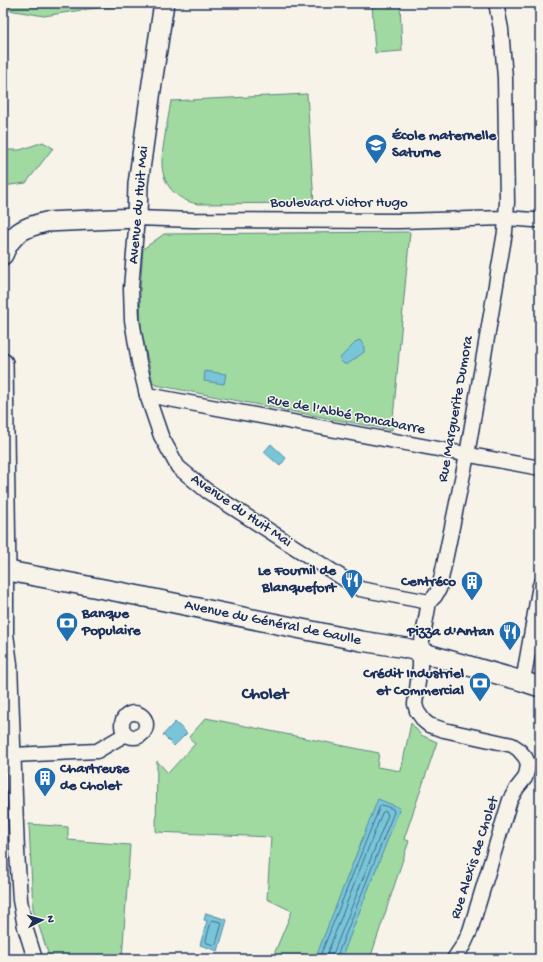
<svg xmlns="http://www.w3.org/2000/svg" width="543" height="962" font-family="'Gochi Hand',sans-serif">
	<rect width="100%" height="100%" fill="#f7f3e8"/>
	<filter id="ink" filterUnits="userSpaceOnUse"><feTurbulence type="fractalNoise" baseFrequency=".025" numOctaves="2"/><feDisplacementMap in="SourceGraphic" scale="8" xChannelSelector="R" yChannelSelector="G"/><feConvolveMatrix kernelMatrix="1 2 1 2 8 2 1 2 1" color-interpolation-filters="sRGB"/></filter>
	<g filter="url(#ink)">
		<!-- green -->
		<g fill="#a0daa0" stroke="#5e847f">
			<polygon points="3,3 145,3 145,5 88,9 44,16 3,9"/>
			<polygon points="372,3 400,3 402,51 375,53"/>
			<path d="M307 94 314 203 198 204C175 200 161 183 162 160 162 152 164 143 165 135 167 124 169 113 171 101Z"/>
			<polygon points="43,142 53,148 26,183 3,186 3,150 20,150"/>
			<polygon points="410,232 392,430 290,411 156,385 153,383 141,330 140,291 143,249 164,234"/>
			<polygon points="206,718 379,753 377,767 401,771 411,723 421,735 437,742 404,839 409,841 370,959 272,959 292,911 267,899 271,837 156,832 157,761 168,773 195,744 189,737"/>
			<polygon points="29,824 68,827 68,840 130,845 122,959 50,959 33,909"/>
		</g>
		<!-- water -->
		<g fill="#79c5d8" stroke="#5389a7">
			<polygon points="358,340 361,341 364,347 364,352 348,364 344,364 340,360 340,358"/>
			<polygon points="205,371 226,374 224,384 204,381"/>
			<polygon points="271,444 286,458 280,466 264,452"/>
			<polygon points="175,722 187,733 174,746 163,735"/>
			<polygon points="378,799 400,808 341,959 315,959"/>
			<polygon points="206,913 227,920 218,951 200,945 207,921 204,920"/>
		</g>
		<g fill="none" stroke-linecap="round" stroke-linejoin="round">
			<!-- shore -->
			<g stroke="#416b8f" stroke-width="1">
				<polygon points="212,920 221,922 222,923 216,944 214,945 207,943 206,941"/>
				<polyline points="319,959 380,806 382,805 393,809 394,812 337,956 337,959"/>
				<polyline points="325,959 382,813 385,811 387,813 388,815 333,954 332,959"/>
			</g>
			<!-- minor casing -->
			<g stroke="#1b2f5e" stroke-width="17">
				<g id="minor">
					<polyline points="147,395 540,468"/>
					<polyline points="6,571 6,634 10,664 17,851 20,900 25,927 35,959"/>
					<polyline points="429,602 360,589 207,491 178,467 161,436 147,395 139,362 132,320 131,288 137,218 193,220 399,221 506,218 533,220 540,220"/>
					<polyline points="429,602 435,596 439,589 467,455 505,232 507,202 505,78 501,29 496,3"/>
					<polyline points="429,602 420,652 420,667 415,704 417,711 424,721 429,725 444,730 512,745 518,749 525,757 528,763 527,771 525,778 517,788 510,800 470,931 464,944 454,959"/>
					<polyline points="522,681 525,670 540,585"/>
					<circle cx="134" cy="725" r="12"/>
					<polyline points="13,755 97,751 126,734"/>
				</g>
			</g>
			<!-- secondary casing -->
			<g stroke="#1b2f5e" stroke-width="22">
				<g id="secondary">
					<path d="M3 255C11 233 25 227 46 222L137 218 138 184 151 90 164 3"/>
					<polyline points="3,363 6,571"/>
					<path id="s1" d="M3 570 130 594 361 641 406 648 522 681 540 687"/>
				</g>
			</g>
			<!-- minor -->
			<use href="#minor" stroke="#f7f3e8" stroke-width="14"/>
			<!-- secondary -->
			<use href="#secondary" stroke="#f7f3e8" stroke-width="19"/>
		</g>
	</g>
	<!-- icons -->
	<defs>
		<g id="school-pin" transform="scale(1.15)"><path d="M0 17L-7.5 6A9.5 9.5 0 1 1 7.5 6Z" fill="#1f6fb2" stroke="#f7f3e8"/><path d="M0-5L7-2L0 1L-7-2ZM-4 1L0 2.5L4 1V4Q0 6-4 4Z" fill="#fff"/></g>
		<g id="restaurant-pin" transform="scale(1.15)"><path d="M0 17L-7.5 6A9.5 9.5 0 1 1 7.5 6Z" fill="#1f6fb2" stroke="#f7f3e8"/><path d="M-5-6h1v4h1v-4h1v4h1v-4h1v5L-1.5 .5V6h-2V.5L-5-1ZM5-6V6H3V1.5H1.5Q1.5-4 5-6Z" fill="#fff"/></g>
		<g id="building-pin" transform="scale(1.15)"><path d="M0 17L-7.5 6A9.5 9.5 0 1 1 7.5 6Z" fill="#1f6fb2" stroke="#f7f3e8"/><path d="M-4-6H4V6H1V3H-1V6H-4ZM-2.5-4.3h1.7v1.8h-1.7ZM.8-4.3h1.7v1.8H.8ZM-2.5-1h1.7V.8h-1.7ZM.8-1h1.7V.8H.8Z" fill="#fff"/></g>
		<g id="bank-pin" transform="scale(1.15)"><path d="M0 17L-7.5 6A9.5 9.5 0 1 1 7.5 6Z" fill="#1f6fb2" stroke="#f7f3e8"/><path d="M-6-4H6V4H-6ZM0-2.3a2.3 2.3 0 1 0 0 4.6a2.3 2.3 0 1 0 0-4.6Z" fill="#fff"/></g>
	</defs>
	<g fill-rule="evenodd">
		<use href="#school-pin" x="376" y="145"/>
		<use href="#restaurant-pin" x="352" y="580"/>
		<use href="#building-pin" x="472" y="582"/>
		<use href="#bank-pin" x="67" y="623"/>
		<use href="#restaurant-pin" x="510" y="632"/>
		<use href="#bank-pin" x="480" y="683"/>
		<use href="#building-pin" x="45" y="778"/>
	</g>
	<g text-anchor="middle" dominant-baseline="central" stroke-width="3" stroke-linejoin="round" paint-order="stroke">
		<!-- poi labels -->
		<g font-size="15" font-weight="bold" fill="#1b2f5e" stroke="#f7f3e8" text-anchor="end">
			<text x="392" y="136" text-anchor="start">École maternelle<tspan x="392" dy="17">Saturne</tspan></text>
			<text x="336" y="571">Le Fournil de<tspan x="336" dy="17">Blanquefort</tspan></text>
			<text x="456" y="582">Centréco</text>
			<text x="82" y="614" text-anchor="start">Banque<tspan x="82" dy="17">Populaire</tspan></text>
			<text x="494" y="632">Pizza d'Antan</text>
			<text x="464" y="674">Crédit Industriel<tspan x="464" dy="17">et Commercial</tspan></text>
			<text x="60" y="769" text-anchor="start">Chartreuse<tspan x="60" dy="17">de Cholet</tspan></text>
		</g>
		<!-- street labels -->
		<g font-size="15" fill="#1b2f5e" stroke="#f7f3e8">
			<text x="339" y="203">Boulevard Victor Hugo</text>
			<text transform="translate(139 205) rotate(-85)">Avenue du Huit Mai</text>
			<text transform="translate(456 409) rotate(-80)">Rue Marguerite Dumora</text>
			<text transform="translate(346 415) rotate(11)">Rue de l'Abbé Poncabarre</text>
			<text transform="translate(241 511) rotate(34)">Avenue du Huit Mai</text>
			<text stroke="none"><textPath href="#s1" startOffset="275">Avenue du Général de Gaulle</textPath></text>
			<text transform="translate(475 858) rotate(-72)">Rue Alexis de Cholet</text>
		</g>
		<!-- quarter labels -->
		<g font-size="17" font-weight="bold" fill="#1b2f5e" stroke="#f7f3e8">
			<text x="265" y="695">Cholet</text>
		</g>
	</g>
	<!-- margin -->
	<rect width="543" height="962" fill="none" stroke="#f7f3e8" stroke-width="16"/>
	<rect x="8" y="8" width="527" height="946" fill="none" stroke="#1b2f5e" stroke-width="1.5" filter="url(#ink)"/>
	<!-- north arrow -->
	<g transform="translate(42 920) rotate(84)" stroke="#f7f3e8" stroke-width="3" paint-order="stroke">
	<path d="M0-3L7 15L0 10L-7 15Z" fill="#1b2f5e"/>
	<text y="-6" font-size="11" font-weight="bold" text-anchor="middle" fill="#1b2f5e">N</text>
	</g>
</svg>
